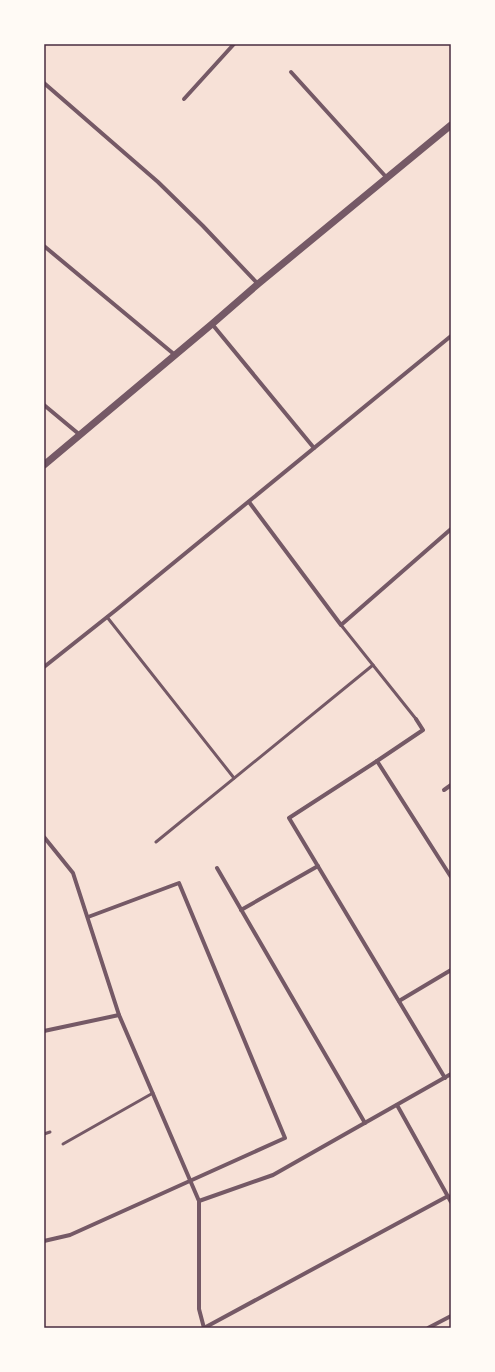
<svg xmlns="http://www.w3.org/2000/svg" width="495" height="1372" font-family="'Alegreya Sans',sans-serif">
	<rect width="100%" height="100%" fill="#f7e1d7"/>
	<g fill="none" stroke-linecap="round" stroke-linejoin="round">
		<!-- service -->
		<g stroke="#755966" stroke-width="3">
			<polyline points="107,617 234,778"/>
			<polyline points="341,625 416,719"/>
			<polyline points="156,842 373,665"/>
			<polyline points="44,1134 50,1132"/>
			<polyline points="63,1144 153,1093"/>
		</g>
		<!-- minor -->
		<g stroke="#755966" stroke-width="4">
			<polyline points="291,72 387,178"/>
			<polyline points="44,83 158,182 203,226 258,284"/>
			<polyline points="184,99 234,44"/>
			<polyline points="44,246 175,355"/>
			<polyline points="212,324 314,448"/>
			<polyline points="44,405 80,435"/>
			<polyline points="249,502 341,625 451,529"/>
			<polyline points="44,667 116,610 451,336"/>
			<polyline points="416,719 423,730 377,761 451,877"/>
			<polyline points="377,761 289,818 445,1078"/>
			<polyline points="444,790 451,785"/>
			<polyline points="44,837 73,873 119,1015 199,1201 199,1309 204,1328"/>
			<polyline points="217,868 365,1123"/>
			<polyline points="241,910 318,866"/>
			<polyline points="399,1001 451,970"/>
			<polyline points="44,1031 119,1015"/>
			<polyline points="397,1105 451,1202"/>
			<polyline points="199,1201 273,1175 451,1074"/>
			<polyline points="44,1241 70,1235 285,1138 179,883 88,917"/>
			<polyline points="204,1328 448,1196"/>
			<polyline points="428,1328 451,1316"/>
		</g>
		<!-- tertiary -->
		<polyline stroke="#755966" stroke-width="7" points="44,465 212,324 258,284 451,125"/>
	</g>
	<!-- border -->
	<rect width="495" height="1372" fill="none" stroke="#fffaf5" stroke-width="90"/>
	<rect x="45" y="45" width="405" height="1282" fill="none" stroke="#4a2c40" stroke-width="1.5"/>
</svg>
